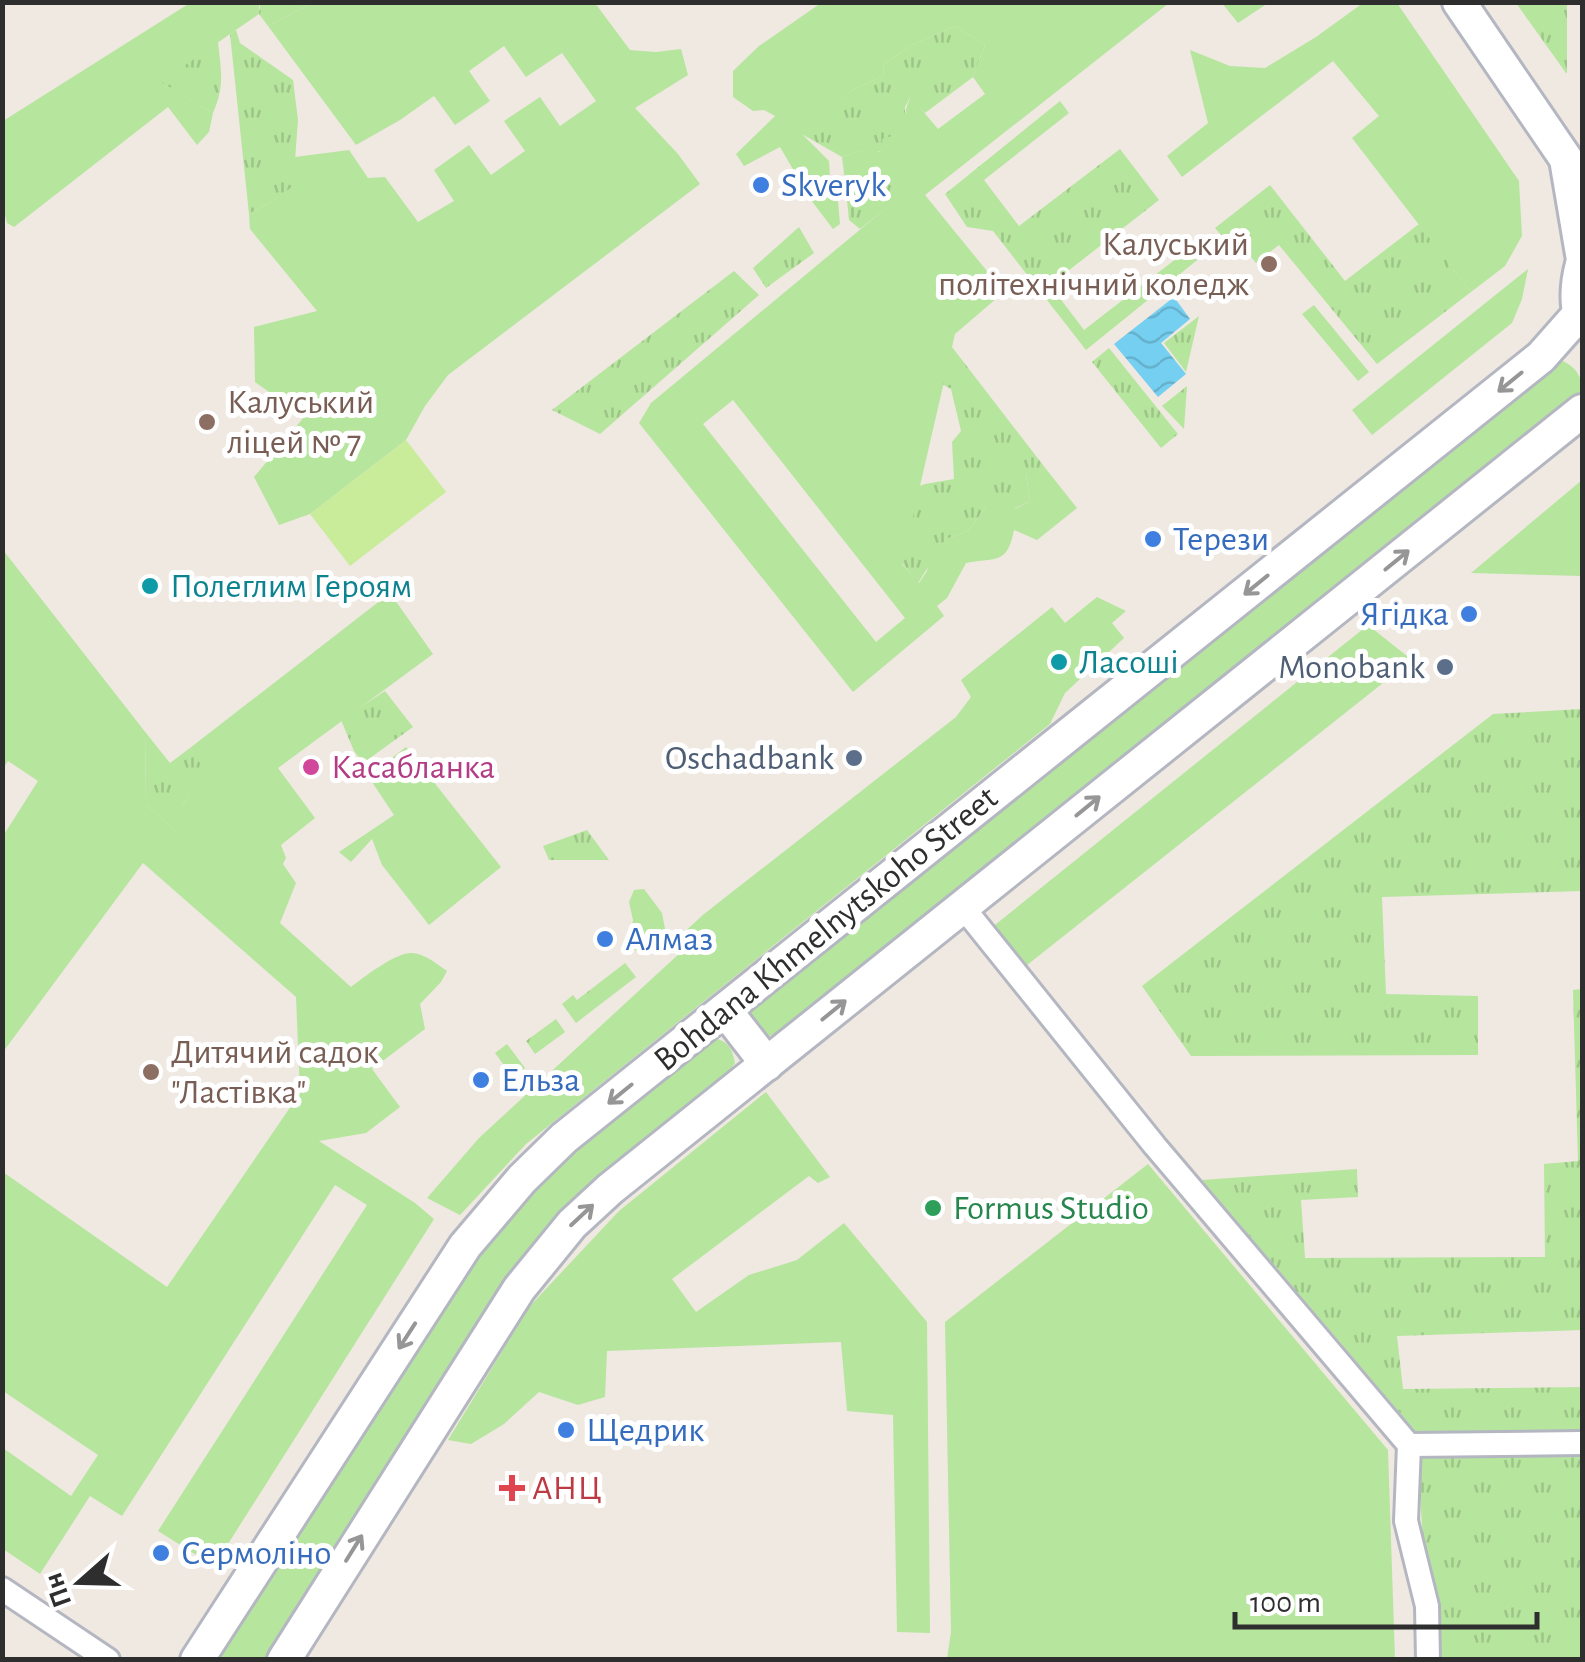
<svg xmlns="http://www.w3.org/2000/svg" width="1585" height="1662" font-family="'Alegreya Sans',sans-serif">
	<defs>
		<pattern id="grass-tufts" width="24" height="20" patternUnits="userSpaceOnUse" patternTransform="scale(2.5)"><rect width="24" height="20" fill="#b6e59e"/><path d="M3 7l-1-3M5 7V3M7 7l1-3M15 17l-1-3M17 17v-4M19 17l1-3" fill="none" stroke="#9dc588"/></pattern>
		<pattern id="water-waves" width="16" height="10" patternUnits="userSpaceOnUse" patternTransform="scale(2.5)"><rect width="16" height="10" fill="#75cff0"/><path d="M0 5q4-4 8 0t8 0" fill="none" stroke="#66b2ce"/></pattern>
	</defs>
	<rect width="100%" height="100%" fill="#efe9e1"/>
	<!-- grass -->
	<g fill="url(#grass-tufts)">
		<polygon points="260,3 312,3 268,26 259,14"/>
		<polygon points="1516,3 1567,3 1567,73 1566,73"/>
		<polygon points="955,26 985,45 973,77 925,113 910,98 905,107 905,125 884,152 864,150 842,157 800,133 851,91 883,76 884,64 910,46"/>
		<polygon points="236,30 240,43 293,80 298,120 293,187 272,201 249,214 230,34"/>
		<path d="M218 42C221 71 225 86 213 113L160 82Z"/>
		<polygon points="1060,101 1069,113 984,180 1019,226 1120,149 1159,200 1050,285 1084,330 1190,248 1201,257 1086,350 993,231 967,227 945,194"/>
		<polygon points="886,180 904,194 860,229 849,220 845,181"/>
		<polygon points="1270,185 1345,281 1419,224 1471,292 1377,364 1279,245 1256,263 1247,252 1241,258 1215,228"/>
		<polygon points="799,227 814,253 766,288 753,268"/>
		<polygon points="734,271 759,295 600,434 552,410"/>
		<polygon points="1314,305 1369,372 1358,381 1302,314"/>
		<polygon points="1199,316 1186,372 1164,343"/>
		<polygon points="952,347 1046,469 1026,474 1030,501 1014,509 987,506 968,531 946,539 918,583 902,563 899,493 925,484 954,479 952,442 961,431 951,389 940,383 933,360"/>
		<polygon points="1109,348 1178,434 1161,448 1092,362"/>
		<polygon points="1187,386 1184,429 1162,406"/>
		<polygon points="385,691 413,727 363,763 354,751 341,720"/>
		<polygon points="1582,709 1582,891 1382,897 1386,994 1478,996 1478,1055 1191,1056 1142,986 1493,714"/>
		<polygon points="146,733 170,763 190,748 204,768 184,803 178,833 145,804"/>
		<polygon points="587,830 609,860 549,860 543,846"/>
		<polygon points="625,963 636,977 576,1023 562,1004 573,995 577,1000"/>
		<polygon points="1582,989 1582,1330 1397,1336 1403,1389 1582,1387 1582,1430 1416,1432 1202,1180 1357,1169 1358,1197 1301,1200 1305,1258 1545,1257 1544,1164 1578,1161 1573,990"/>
		<polygon points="556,1019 565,1032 535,1054 526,1041"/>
		<polygon points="507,1044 525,1068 513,1077 495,1053"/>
		<polygon points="1417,1451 1582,1454 1582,1659 1431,1659"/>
	</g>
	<!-- park -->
	<g fill="#b6e59e" fill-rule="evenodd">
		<polygon points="190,3 259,3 259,14 161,82 213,113 209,132 197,145 168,107 14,227 7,223 2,203 3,121"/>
		<polygon points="312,3 595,3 630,50 656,52 681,49 688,75 635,108 678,154 700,184 448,375 425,406 406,440 310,514 279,525 254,477 304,417 255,382 254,327 317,311 250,229 249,214 272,201 292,187 295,157 349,150 368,178 385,177 418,222 454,201 434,170 469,145 491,175 525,151 504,121 540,97 560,126 596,101 562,53 526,77 504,46 469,71 490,101 455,125 434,96 400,120 356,145 268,26"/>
		<path d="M821 3H1169L925 195 1004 292 955 334 902 564 919 583 927 571 929 562 946 539 968 531 987 506 1010 502 1015 509 1030 501 1026 473 1046 469 1077 508 1037 540 1014 530C1007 565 997 557 966 563L947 598 937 606 944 616 853 692 639 423 651 403 903 194 886 180 845 181 842 157 864 150 873 140 878 152 884 151 882 139C912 132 899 118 911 97L938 129 985 94 973 77 985 45 955 26 910 46 884 64 883 76 851 91 801 133 829 161 830 177 837 190 840 224 833 229 811 200 780 147 744 166 736 154 775 116 764 110 753 111 733 97V71L759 46ZM733 400 905 618 876 642 703 424Z"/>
		<polygon points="1222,3 1268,3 1238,23"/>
		<polygon points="1363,3 1397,3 1519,181 1522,236 1505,266 1471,292 1352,138 1379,116 1333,61 1182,177 1167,156 1208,123 1190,50 1230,66 1265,68 1316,37"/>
		<polygon points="1528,269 1522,299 1512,323 1372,435 1352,410"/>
		<path d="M1563 361C1578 369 1582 377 1582 394L1577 401 783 1029 770 1036 756 1032 747 1020 751 1005 1548 367Z"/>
		<polygon points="1582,480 1582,576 1471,573"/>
		<path d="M3 550 146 733 145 804 177 832 184 803 203 768 190 748 390 593 433 654 278 768 315 818 281 845 286 858 283 864 296 883 280 923 351 987C364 977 394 954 410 953 423 952 437 964 447 971L441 982 420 1004 425 1029 372 1069 400 1107 366 1133 319 1141 415 1203 434 1219 214 1566 158 1531 367 1205 335 1185 122 1516 90 1496 40 1574 3 1549V1448L71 1496 98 1455 3 1391V1172L167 1287 300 1093 296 997 143 863 3 1052V836L38 781 8 761 3 769Z"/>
		<polygon points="1097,597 1126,611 1112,623 1124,638 1065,693 1050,724 526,1144 460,1215 427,1198 479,1138 681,952 680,936 704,914 956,717 971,697 961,680 1052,607 1065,623"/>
		<polygon points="1368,625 1412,660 1017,973 985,933"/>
		<polygon points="406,747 501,867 429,925 382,865 372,839 351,862 339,852 394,815 368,776"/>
		<polygon points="644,889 662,913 666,934 657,942 649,941 643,950 637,951 627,945 633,920 629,902 634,890"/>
		<path d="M714 1038C729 1042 732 1048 735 1063L725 1077 509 1280 265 1659 212 1660 473 1257 546 1171Z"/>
		<polygon points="766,1092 830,1177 818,1183 809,1176 672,1279 696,1312 749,1275 797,1260 844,1223 927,1322 930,1633 897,1632 893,1415 847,1411 841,1342 607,1351 605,1397 578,1405 539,1392 504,1424 471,1444 448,1440 529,1307 619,1211"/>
		<polygon points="1148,1164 1388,1450 1395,1659 947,1659 951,1632 945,1322"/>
	</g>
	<!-- pitch -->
	<polygon fill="#c9ec9a" points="406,440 446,492 350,566 310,514"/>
	<!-- water -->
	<polygon fill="url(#water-waves)" points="1174,297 1190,319 1161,343 1186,374 1158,397 1114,344"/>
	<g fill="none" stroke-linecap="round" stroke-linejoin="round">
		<!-- street casing -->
		<g stroke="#b4b7c1" stroke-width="28">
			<g id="street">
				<polyline points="962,906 1155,1146 1409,1445 1406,1521 1427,1606 1428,1660"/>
				<polyline points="1409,1445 1582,1443"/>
				<polyline points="2,1589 108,1660"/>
			</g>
		</g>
		<!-- secondary casing -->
		<g stroke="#b4b7c1" stroke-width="38">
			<g id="secondary">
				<polyline points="1459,2 1566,159 1582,254"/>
				<path d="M1582 264C1577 283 1575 304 1582 322"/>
				<polyline points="725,1010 767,1064"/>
				<polyline points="197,1660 465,1246 522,1179 564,1138 1541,357 1579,314"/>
				<polyline points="284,1660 519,1289 572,1224 610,1189 1582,411"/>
			</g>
		</g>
		<!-- street -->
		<use href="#street" stroke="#fff" stroke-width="22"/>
		<!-- secondary -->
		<use href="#secondary" stroke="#fff" stroke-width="32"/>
	</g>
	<!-- one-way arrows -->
	<defs><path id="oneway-shaft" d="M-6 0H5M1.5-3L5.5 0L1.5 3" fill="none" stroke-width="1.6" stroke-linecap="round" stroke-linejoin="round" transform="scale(2.5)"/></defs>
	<g stroke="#969696">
		<use href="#oneway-shaft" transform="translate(1510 382) rotate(141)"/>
		<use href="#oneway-shaft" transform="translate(1397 560) rotate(-39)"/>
		<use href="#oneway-shaft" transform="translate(1256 585) rotate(141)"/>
		<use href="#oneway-shaft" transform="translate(1088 806) rotate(-39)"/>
		<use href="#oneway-shaft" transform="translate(834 1010) rotate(-39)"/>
		<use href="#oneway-shaft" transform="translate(620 1094) rotate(141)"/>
		<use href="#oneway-shaft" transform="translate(582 1215) rotate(-43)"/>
		<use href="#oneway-shaft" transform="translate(407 1336) rotate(123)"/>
		<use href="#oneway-shaft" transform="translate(354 1548) rotate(-58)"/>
	</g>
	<!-- markers -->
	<g fill="#3f7fe0" stroke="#fff" stroke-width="4">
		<circle cx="761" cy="185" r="10"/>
		<circle cx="1153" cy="539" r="10"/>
		<circle cx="1469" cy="614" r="10"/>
		<circle cx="605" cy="939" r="10"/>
		<circle cx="481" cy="1080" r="10"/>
		<circle cx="566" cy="1430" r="10"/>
		<circle cx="161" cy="1553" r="10"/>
	</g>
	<g fill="#8d6e63" stroke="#fff" stroke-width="4">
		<circle cx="1269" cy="264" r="10"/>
		<circle cx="207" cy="422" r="10"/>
		<circle cx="151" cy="1072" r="10"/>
	</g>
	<g fill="#0f9aa8" stroke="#fff" stroke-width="4">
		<circle cx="150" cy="586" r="10"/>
		<circle cx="1059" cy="662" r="10"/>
	</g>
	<g fill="#5c6f8a" stroke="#fff" stroke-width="4">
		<circle cx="1445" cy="667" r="10"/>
		<circle cx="854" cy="758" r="10"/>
	</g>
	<circle fill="#d1479c" stroke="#fff" stroke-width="4" cx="311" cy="767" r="10"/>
	<circle fill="#2e9e5b" stroke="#fff" stroke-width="4" cx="933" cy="1208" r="10"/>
	<path fill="#e0444e" stroke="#fff" stroke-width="4" d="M507 1473h10v10h10v10h-10v10h-10v-10h-10v-10h10z"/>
	<g text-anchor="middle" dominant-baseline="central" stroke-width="10" stroke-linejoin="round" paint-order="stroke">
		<!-- shop labels -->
		<g font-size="35" fill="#366cbe" stroke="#fff" text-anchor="start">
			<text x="781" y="185">Skveryk</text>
			<text x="1173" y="539">Терези</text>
			<text x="1449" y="614" text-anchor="end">Ягідка</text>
			<text x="625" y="939">Алмаз</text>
			<text x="501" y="1080">Ельза</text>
			<text x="586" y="1430">Щедрик</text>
			<text x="181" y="1553">Сермоліно</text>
		</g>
		<!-- education labels -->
		<g font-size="35" fill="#785e54" stroke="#fff" text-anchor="start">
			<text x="1249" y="244" text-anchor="end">Калуський<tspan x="1249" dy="40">політехнічний коледж</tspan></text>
			<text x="227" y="402">Калуський<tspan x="227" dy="40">ліцей № 7</tspan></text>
			<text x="171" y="1052">Дитячий садок<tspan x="171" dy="40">"Ластівка"</tspan></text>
		</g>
		<!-- culture labels -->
		<g font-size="35" fill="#0d838f" stroke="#fff" text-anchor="start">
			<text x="170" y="586">Полеглим Героям</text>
			<text x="1079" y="662">Ласоші</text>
		</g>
		<!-- service labels -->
		<g font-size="35" fill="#4e5e75" stroke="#fff" text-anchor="end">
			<text x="1425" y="667">Monobank</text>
			<text x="834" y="758">Oschadbank</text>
		</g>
		<!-- hotel labels -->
		<g font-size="35" fill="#b23c85" stroke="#fff" text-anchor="start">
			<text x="331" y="767">Касабланка</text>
		</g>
		<!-- street labels -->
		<g font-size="35" fill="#2e2e2e" stroke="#fff">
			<text transform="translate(826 929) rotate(-39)">Bohdana Khmelnytskoho Street</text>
		</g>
		<!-- leisure labels -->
		<g font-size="35" fill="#27864d" stroke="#fff" text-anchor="start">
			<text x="953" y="1208">Formus Studio</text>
		</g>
		<!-- health labels -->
		<g font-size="35" fill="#be3a42" stroke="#fff" text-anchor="start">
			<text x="532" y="1488">АНЦ</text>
		</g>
	</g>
	<!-- border -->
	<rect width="1585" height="1662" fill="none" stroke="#2e2e2e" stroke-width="10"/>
	<!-- north arrow -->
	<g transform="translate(80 1582) rotate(250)" stroke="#ffffff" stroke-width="8" paint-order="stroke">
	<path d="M0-8L18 38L0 25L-18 38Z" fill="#2e2e2e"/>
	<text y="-15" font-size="28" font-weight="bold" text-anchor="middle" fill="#2e2e2e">Пн</text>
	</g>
	<!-- scale -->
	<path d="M1235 1612v15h302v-15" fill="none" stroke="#2e2e2e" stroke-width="5"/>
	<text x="1250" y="1612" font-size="30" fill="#2e2e2e" stroke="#ffffff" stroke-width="8" paint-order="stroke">100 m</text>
</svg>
